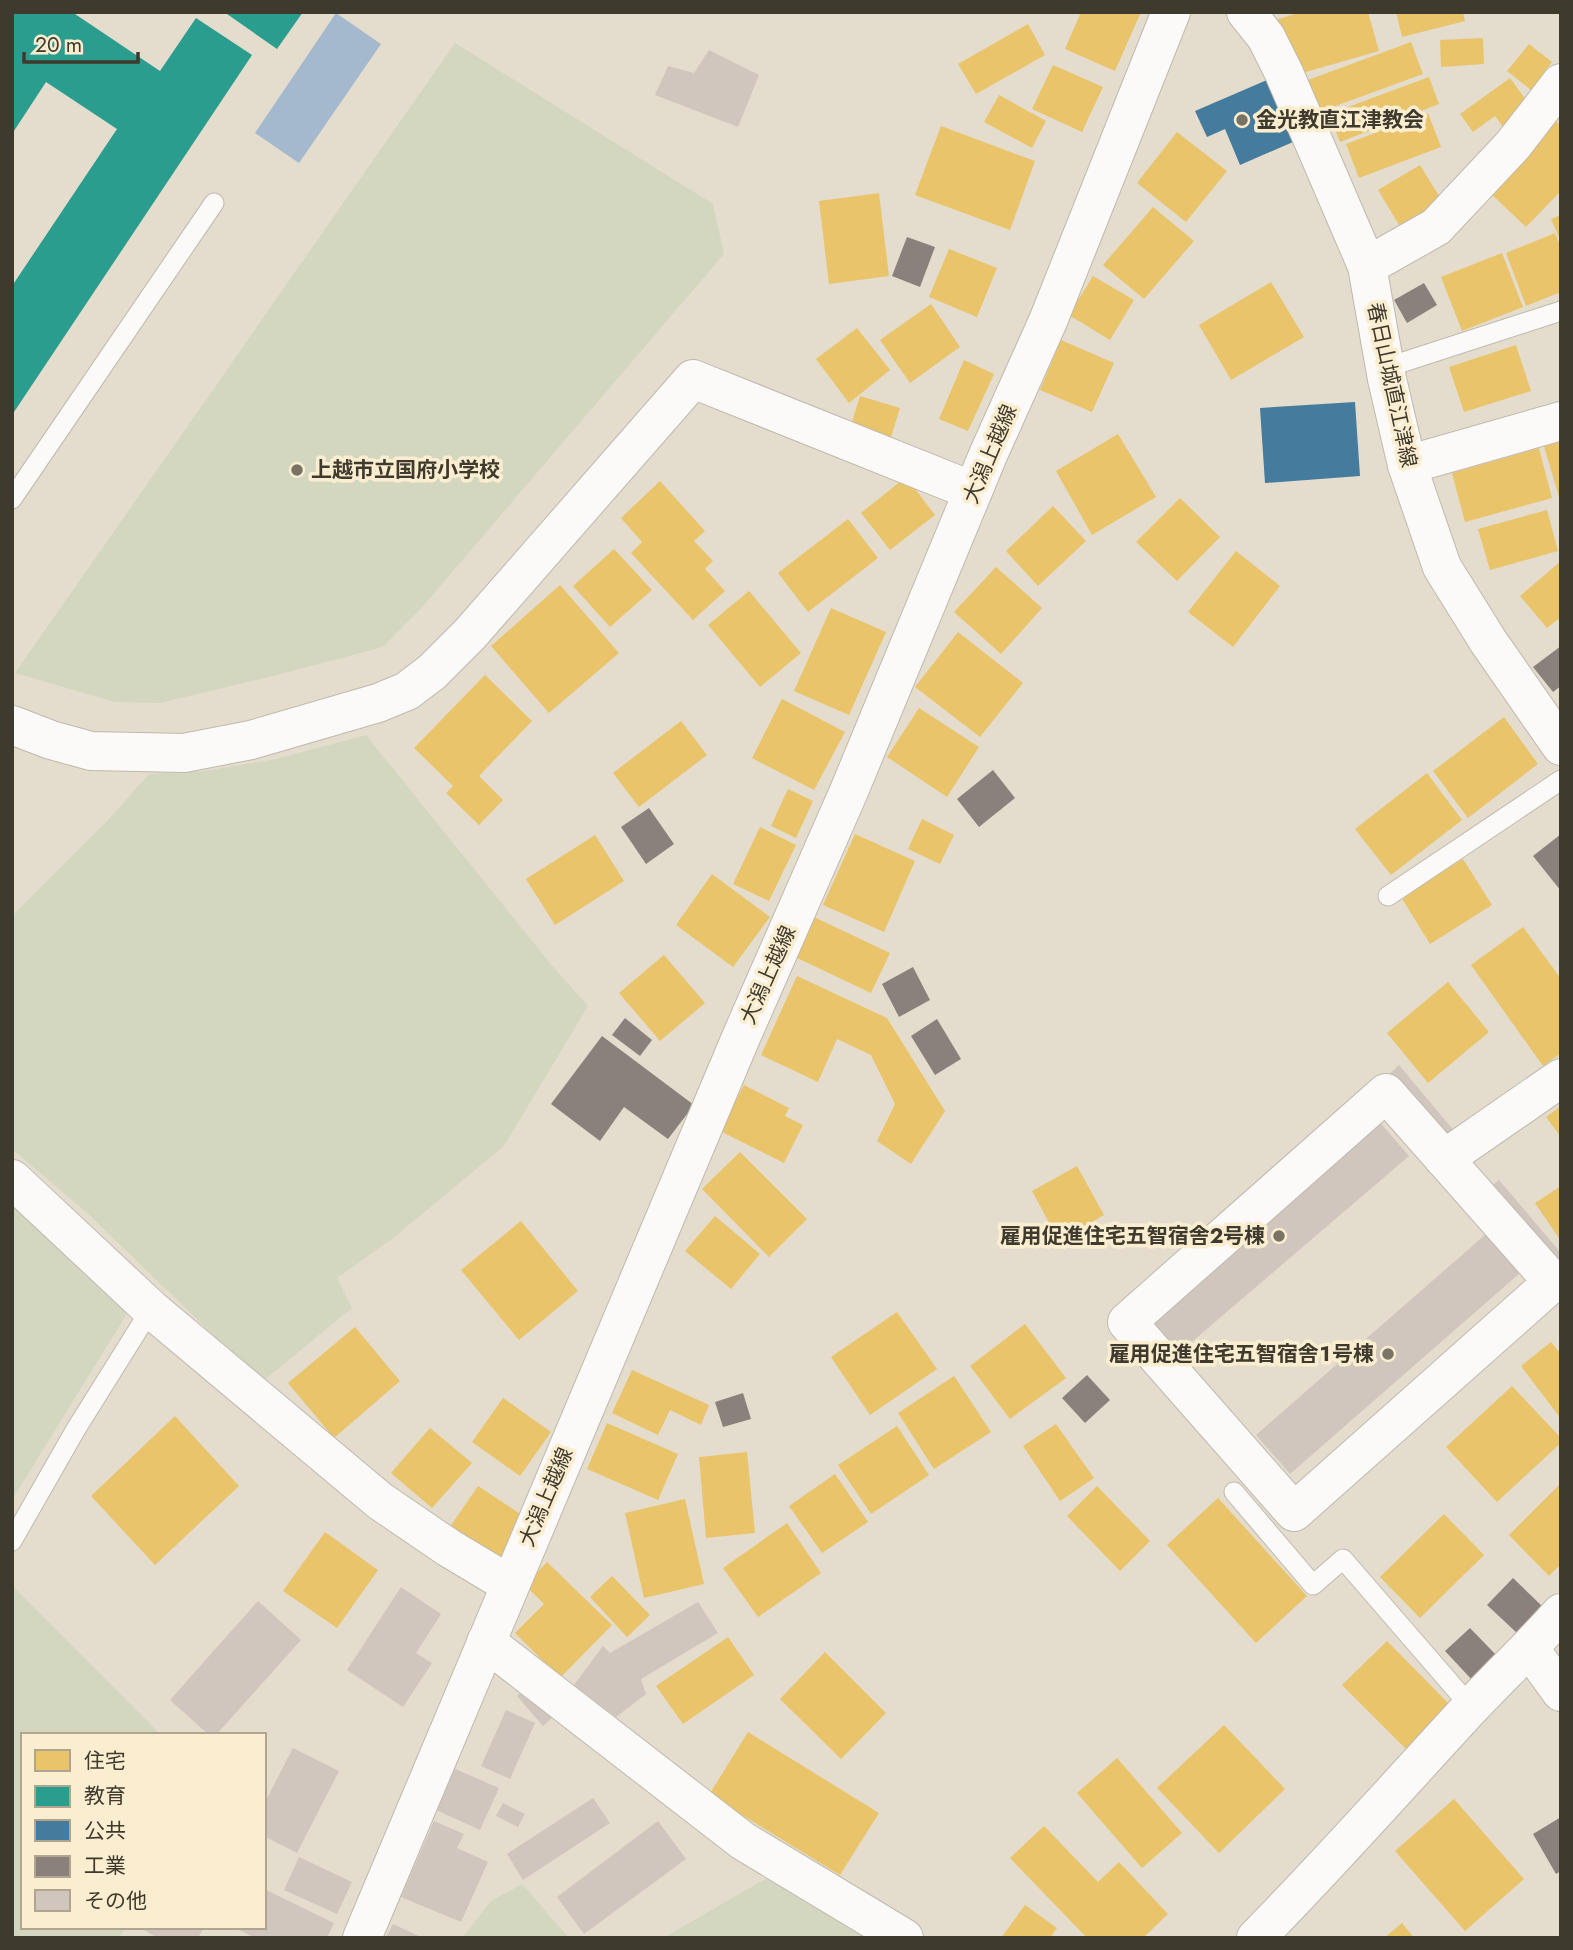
<svg xmlns="http://www.w3.org/2000/svg" width="1573" height="1950" font-family="Jost,'Noto Sans JP',sans-serif">
	<rect width="100%" height="100%" fill="#e4ddcd"/>
	<!-- green -->
	<g fill="#d4d7c0">
		<polygon points="455,43 713,204 724,254 425,604 383,647 277,675 160,703 115,702 15,673"/>
		<polygon points="366,735 550,963 588,1006 504,1146 392,1239 337,1278 352,1308 262,1382 87,1213 12,1149 12,916 107,821 149,774 204,771 276,759"/>
		<polygon points="12,1202 128,1312 12,1500"/>
		<polygon points="12,1585 161,1735 23,1735 23,1927 126,1927 120,1936 123,1938 12,1938"/>
		<polygon points="774,1874 875,1938 663,1938"/>
		<path d="M522 1884C539 1902 553 1921 570 1938H462L491 1901Z"/>
	</g>
	<!-- water -->
	<polygon fill="#a4b9cd" points="336,13 381,44 299,163 255,133"/>
	<!-- homes -->
	<g fill="#e9c46a">
		<polygon points="1081,12 1141,12 1115,71 1065,49"/>
		<polygon points="1301,12 1368,12 1379,51 1292,76 1275,20"/>
		<polygon points="1396,12 1463,12 1465,21 1402,37"/>
		<polygon points="1028,24 1045,55 976,94 958,64"/>
		<polygon points="1483,38 1484,64 1441,67 1440,40"/>
		<polygon points="1411,42 1423,74 1319,112 1308,80"/>
		<polygon points="1529,44 1552,62 1531,90 1507,71"/>
		<polygon points="1053,65 1103,87 1082,132 1032,109"/>
		<polygon points="1429,77 1439,104 1340,142 1329,114"/>
		<polygon points="1510,78 1531,107 1503,127 1495,116 1473,132 1460,114"/>
		<polygon points="999,95 1046,121 1032,148 984,122"/>
		<polygon points="1428,113 1441,147 1359,178 1346,144"/>
		<polygon points="1556,121 1561,126 1561,191 1526,227 1489,192"/>
		<polygon points="941,126 1035,161 1010,230 915,195"/>
		<polygon points="1177,132 1227,171 1186,222 1137,183"/>
		<polygon points="1420,165 1444,204 1402,230 1378,190"/>
		<polygon points="879,193 889,276 829,284 819,201"/>
		<polygon points="1153,207 1194,241 1144,299 1103,265"/>
		<polygon points="1561,215 1561,242 1551,219"/>
		<polygon points="1555,233 1561,248 1561,292 1526,306 1506,253"/>
		<polygon points="949,249 997,268 977,317 929,297"/>
		<polygon points="1502,253 1523,307 1462,331 1441,277"/>
		<polygon points="1093,276 1134,300 1110,340 1069,315"/>
		<polygon points="1271,282 1304,337 1231,380 1199,325"/>
		<polygon points="931,304 960,347 910,383 880,340"/>
		<polygon points="857,328 890,370 849,403 816,359"/>
		<polygon points="1061,340 1114,363 1092,412 1040,390"/>
		<polygon points="1516,345 1531,391 1464,412 1449,367"/>
		<polygon points="964,360 994,374 968,431 939,419"/>
		<polygon points="860,396 900,408 891,437 851,425"/>
		<polygon points="1118,434 1156,497 1092,535 1056,471"/>
		<polygon points="1561,437 1561,500 1560,500 1543,443"/>
		<polygon points="1539,448 1552,498 1465,522 1452,473"/>
		<polygon points="906,477 935,515 890,550 861,513"/>
		<polygon points="660,481 705,531 694,541 713,561 705,569 725,591 693,620 631,553 642,542 621,518"/>
		<polygon points="1180,498 1220,537 1177,581 1136,542"/>
		<polygon points="1053,506 1086,541 1038,586 1006,551"/>
		<polygon points="1547,510 1558,551 1490,570 1478,529"/>
		<polygon points="848,519 878,558 808,612 778,573"/>
		<polygon points="614,549 652,590 610,627 573,586"/>
		<polygon points="1236,551 1280,586 1233,647 1188,612"/>
		<polygon points="1561,561 1561,617 1547,628 1520,596"/>
		<polygon points="996,567 1042,608 1001,654 954,612"/>
		<polygon points="560,585 619,653 549,713 491,646"/>
		<polygon points="749,591 801,653 760,687 708,625"/>
		<polygon points="831,608 886,632 849,715 794,691"/>
		<polygon points="958,632 1023,683 980,737 915,687"/>
		<polygon points="485,675 532,721 479,776 503,800 479,825 446,793 453,786 414,748"/>
		<polygon points="782,699 845,732 814,790 752,758"/>
		<polygon points="919,708 979,747 947,797 887,757"/>
		<polygon points="1504,717 1538,764 1468,818 1433,771"/>
		<polygon points="681,721 707,755 639,807 613,773"/>
		<polygon points="1427,773 1462,820 1391,875 1355,829"/>
		<polygon points="788,789 813,801 796,838 771,826"/>
		<polygon points="922,819 954,835 940,864 908,849"/>
		<polygon points="760,827 796,845 769,901 733,884"/>
		<polygon points="855,834 915,861 884,932 823,905"/>
		<polygon points="595,835 624,881 555,925 526,879"/>
		<polygon points="1463,859 1492,905 1430,944 1401,897"/>
		<polygon points="712,874 770,917 733,967 676,925"/>
		<polygon points="814,917 890,953 871,993 795,957"/>
		<polygon points="1523,927 1561,979 1561,1053 1543,1066 1471,965"/>
		<polygon points="664,955 705,1003 660,1041 619,993"/>
		<polygon points="797,976 887,1018 945,1111 911,1164 877,1141 895,1104 871,1055 837,1039 818,1082 761,1055"/>
		<polygon points="1448,982 1489,1032 1428,1083 1387,1033"/>
		<polygon points="744,1085 789,1108 785,1116 803,1125 784,1163 720,1131"/>
		<polygon points="1561,1106 1561,1137 1546,1117"/>
		<polygon points="740,1152 807,1219 769,1257 702,1189"/>
		<polygon points="1077,1166 1104,1215 1059,1241 1032,1191"/>
		<polygon points="1561,1186 1561,1241 1535,1203"/>
		<polygon points="715,1216 760,1254 731,1289 685,1251"/>
		<polygon points="521,1221 578,1291 519,1340 461,1270"/>
		<polygon points="897,1312 937,1369 870,1415 831,1357"/>
		<polygon points="1025,1324 1066,1378 1010,1419 970,1366"/>
		<polygon points="355,1327 400,1381 334,1438 288,1383"/>
		<polygon points="1551,1342 1561,1354 1561,1419 1521,1366"/>
		<polygon points="632,1370 709,1405 701,1425 670,1410 658,1435 612,1413"/>
		<polygon points="954,1376 991,1432 934,1469 898,1413"/>
		<polygon points="1512,1386 1561,1438 1561,1443 1497,1502 1446,1447"/>
		<polygon points="503,1398 551,1432 520,1476 472,1442"/>
		<polygon points="175,1416 239,1486 155,1565 91,1496"/>
		<polygon points="607,1423 678,1454 658,1500 587,1469"/>
		<polygon points="1056,1424 1094,1478 1060,1501 1023,1446"/>
		<polygon points="897,1426 929,1475 871,1514 838,1465"/>
		<polygon points="430,1428 472,1463 432,1508 391,1473"/>
		<polygon points="747,1452 755,1533 706,1538 699,1457"/>
		<polygon points="835,1474 868,1522 822,1553 789,1506"/>
		<polygon points="1561,1483 1561,1564 1549,1576 1509,1535"/>
		<polygon points="478,1486 528,1519 495,1568 445,1534"/>
		<polygon points="1097,1486 1150,1541 1120,1571 1067,1516"/>
		<polygon points="1218,1498 1307,1596 1256,1643 1167,1545"/>
		<polygon points="685,1499 704,1584 644,1598 625,1513"/>
		<polygon points="1444,1514 1484,1555 1420,1618 1380,1577"/>
		<polygon points="787,1523 821,1573 758,1617 723,1568"/>
		<polygon points="325,1532 378,1570 337,1628 283,1591"/>
		<polygon points="547,1562 612,1625 560,1678 515,1633 544,1604 525,1585"/>
		<polygon points="612,1576 650,1615 627,1637 590,1597"/>
		<polygon points="728,1637 754,1675 683,1724 656,1686"/>
		<polygon points="1387,1641 1450,1705 1406,1749 1342,1685"/>
		<polygon points="825,1652 886,1713 841,1759 780,1699"/>
		<polygon points="1224,1725 1285,1789 1219,1853 1157,1788"/>
		<polygon points="748,1732 879,1813 840,1875 709,1795"/>
		<polygon points="1117,1758 1182,1833 1142,1868 1077,1793"/>
		<polygon points="1454,1799 1524,1879 1465,1931 1395,1851"/>
		<polygon points="1044,1826 1098,1882 1119,1862 1168,1914 1143,1938 1087,1938 1010,1858"/>
		<polygon points="1025,1905 1057,1928 1050,1938 1001,1938"/>
		<polygon points="1402,1923 1414,1938 1384,1938"/>
	</g>
	<!-- schools -->
	<g fill="#2a9d8f">
		<polygon points="12,12 72,12 160,71 196,18 252,55 12,415 12,286 117,129 46,82 12,134"/>
		<polygon points="228,12 303,12 277,49 227,14"/>
	</g>
	<!-- public -->
	<g fill="#457b9d">
		<polygon points="1267,80 1293,142 1240,165 1225,129 1207,137 1195,111"/>
		<polygon points="1355,402 1360,476 1265,483 1260,408"/>
	</g>
	<!-- industry -->
	<g fill="#8a817c">
		<polygon points="907,237 935,247 920,287 892,276"/>
		<polygon points="1424,283 1437,305 1407,323 1394,300"/>
		<polygon points="1561,646 1561,686 1553,692 1533,667"/>
		<polygon points="993,770 1015,798 979,827 957,799"/>
		<polygon points="649,808 674,844 646,864 621,827"/>
		<polygon points="1561,834 1561,891 1533,856"/>
		<polygon points="913,967 930,1000 899,1017 882,984"/>
		<polygon points="625,1018 652,1040 640,1056 612,1035"/>
		<polygon points="937,1019 961,1059 935,1075 911,1036"/>
		<polygon points="602,1036 694,1105 668,1139 624,1107 600,1141 551,1104"/>
		<polygon points="1087,1375 1110,1400 1085,1423 1062,1398"/>
		<polygon points="743,1393 751,1419 723,1427 715,1402"/>
		<polygon points="1513,1578 1544,1608 1518,1634 1487,1605"/>
		<polygon points="1470,1628 1499,1658 1474,1682 1445,1651"/>
		<polygon points="1561,1817 1561,1871 1556,1874 1533,1834"/>
	</g>
	<!-- building -->
	<g fill="#d0c6be">
		<polygon points="709,50 759,75 738,127 655,95 668,66 694,73"/>
		<polygon points="1399,1065 1455,1132 1441,1143 1386,1077"/>
		<polygon points="1377,1119 1409,1156 1180,1352 1148,1316"/>
		<polygon points="1499,1180 1561,1253 1561,1265 1487,1190"/>
		<polygon points="1486,1234 1520,1273 1290,1474 1256,1435"/>
		<polygon points="401,1587 441,1614 416,1653 432,1663 403,1707 347,1670"/>
		<polygon points="258,1601 301,1640 216,1735 209,1735 170,1700"/>
		<polygon points="698,1602 718,1633 641,1679 646,1694 616,1717 574,1685 603,1646 610,1653"/>
		<polygon points="525,1688 552,1718 543,1726 517,1696"/>
		<polygon points="506,1710 535,1723 510,1779 481,1766"/>
		<polygon points="293,1748 339,1771 297,1853 264,1836 264,1804"/>
		<polygon points="453,1768 499,1788 480,1830 434,1809"/>
		<polygon points="593,1798 610,1823 523,1880 507,1854"/>
		<polygon points="503,1803 525,1814 518,1827 496,1816"/>
		<polygon points="434,1821 464,1834 457,1848 488,1862 461,1922 401,1897"/>
		<polygon points="658,1821 686,1859 584,1934 557,1897"/>
		<polygon points="299,1857 352,1882 337,1914 284,1890"/>
		<polygon points="264,1889 334,1923 327,1938 255,1938 233,1927 264,1927"/>
		<polygon points="393,1924 423,1938 386,1938"/>
		<polygon points="146,1927 204,1927 198,1938 158,1938 144,1930"/>
	</g>
	<g fill="none" stroke-linecap="round" stroke-linejoin="round">
		<!-- service casing -->
		<g stroke="#bfb9ad" stroke-width="21">
			<g id="service">
				<polyline points="1385,368 1561,311"/>
				<polyline points="12,499 214,203"/>
				<polyline points="1388,896 1561,780"/>
				<polyline points="1234,1492 1313,1585 1343,1559 1471,1707"/>
				<polyline points="12,1541 76,1429 151,1309"/>
			</g>
		</g>
		<!-- minor casing -->
		<g stroke="#bfb9ad" stroke-width="40">
			<g id="minor">
				<polyline points="1367,266 1436,227 1513,145 1561,83"/>
				<polyline points="1407,465 1561,421"/>
				<polyline points="12,725 51,740 91,751 184,753 251,740 378,703 407,691 432,672 470,634 693,379 973,491"/>
				<polygon points="1386,1093 1553,1282 1294,1512 1127,1322"/>
				<polyline points="1444,1159 1561,1078"/>
				<polyline points="12,1179 151,1309 380,1501 449,1548 509,1584"/>
				<polyline points="486,1642 743,1841 904,1938"/>
				<polyline points="1530,1649 1561,1692"/>
				<path d="M1256 1938C1329 1864 1398 1786 1468 1710 1499 1677 1531 1647 1561 1613"/>
			</g>
		</g>
		<!-- secondary casing -->
		<g stroke="#bfb9ad" stroke-width="40">
			<g id="secondary">
				<polyline points="1246,12 1266,37 1284,73 1367,266 1387,379 1407,465 1442,567 1488,641 1561,746"/>
				<polyline points="362,1938 742,1035 849,791 988,455 1048,321 1171,12"/>
			</g>
		</g>
		<!-- service -->
		<use href="#service" stroke="#fbfaf8" stroke-width="19"/>
		<!-- minor -->
		<use href="#minor" stroke="#fbfaf8" stroke-width="38"/>
		<!-- secondary -->
		<use href="#secondary" stroke="#fbfaf8" stroke-width="38"/>
	</g>
	<!-- markers -->
	<g fill="#797366" stroke="#fbeed0" stroke-width="2.5">
		<circle cx="1242" cy="120" r="7"/>
		<circle cx="297" cy="470" r="7"/>
		<circle cx="1279" cy="1236" r="7"/>
		<circle cx="1388" cy="1354" r="7"/>
	</g>
	<g text-anchor="middle" dominant-baseline="central" stroke-width="7" stroke-linejoin="round" paint-order="stroke">
		<!-- poi labels -->
		<g font-size="21" font-weight="bold" fill="#3f3a2e" stroke="#fbeed0" text-anchor="start">
			<text x="1256" y="120">金光教直江津教会</text>
			<text x="311" y="470">上越市立国府小学校</text>
			<text x="1265" y="1236" text-anchor="end">雇用促進住宅五智宿舎２号棟</text>
			<text x="1374" y="1354" text-anchor="end">雇用促進住宅五智宿舎１号棟</text>
		</g>
		<!-- street labels -->
		<g font-size="21" fill="#3f3a2e" stroke="#fbeed0">
			<text transform="translate(1392 385) rotate(78)">春日山城直江津線</text>
			<text transform="translate(990 454) rotate(-67)">大潟上越線</text>
			<text transform="translate(768 975) rotate(-66)">大潟上越線</text>
			<text transform="translate(546 1497) rotate(-67)">大潟上越線</text>
		</g>
	</g>
	<!-- border -->
	<rect width="1573" height="1950" fill="none" stroke="#3f3a2e" stroke-width="28"/>
	<!-- legend -->
	<rect x="21" y="1733" width="245" height="196" fill="#fbeed0" stroke="#b0a68f" stroke-width="2"/>
	<rect x="35" y="1750" width="35" height="21" fill="#e9c46a" stroke="#b0a68f" stroke-width="2"/>
	<text x="84" y="1768" font-size="21" fill="#3f3a2e">住宅</text>
	<rect x="35" y="1786" width="35" height="21" fill="#2a9d8f" stroke="#b0a68f" stroke-width="2"/>
	<text x="84" y="1803" font-size="21" fill="#3f3a2e">教育</text>
	<rect x="35" y="1820" width="35" height="21" fill="#457b9d" stroke="#b0a68f" stroke-width="2"/>
	<text x="84" y="1838" font-size="21" fill="#3f3a2e">公共</text>
	<rect x="35" y="1856" width="35" height="21" fill="#8a817c" stroke="#b0a68f" stroke-width="2"/>
	<text x="84" y="1873" font-size="21" fill="#3f3a2e">工業</text>
	<rect x="35" y="1890" width="35" height="21" fill="#d0c6be" stroke="#b0a68f" stroke-width="2"/>
	<text x="84" y="1908" font-size="21" fill="#3f3a2e">その他</text>
	<!-- scale -->
	<path d="M24 52v10h114v-10" fill="none" stroke="#3f3a2e" stroke-width="3.5"/>
	<text x="35" y="52" font-size="21" fill="#3f3a2e" stroke="#fbeed0" stroke-width="5" paint-order="stroke">20 m</text>
</svg>
